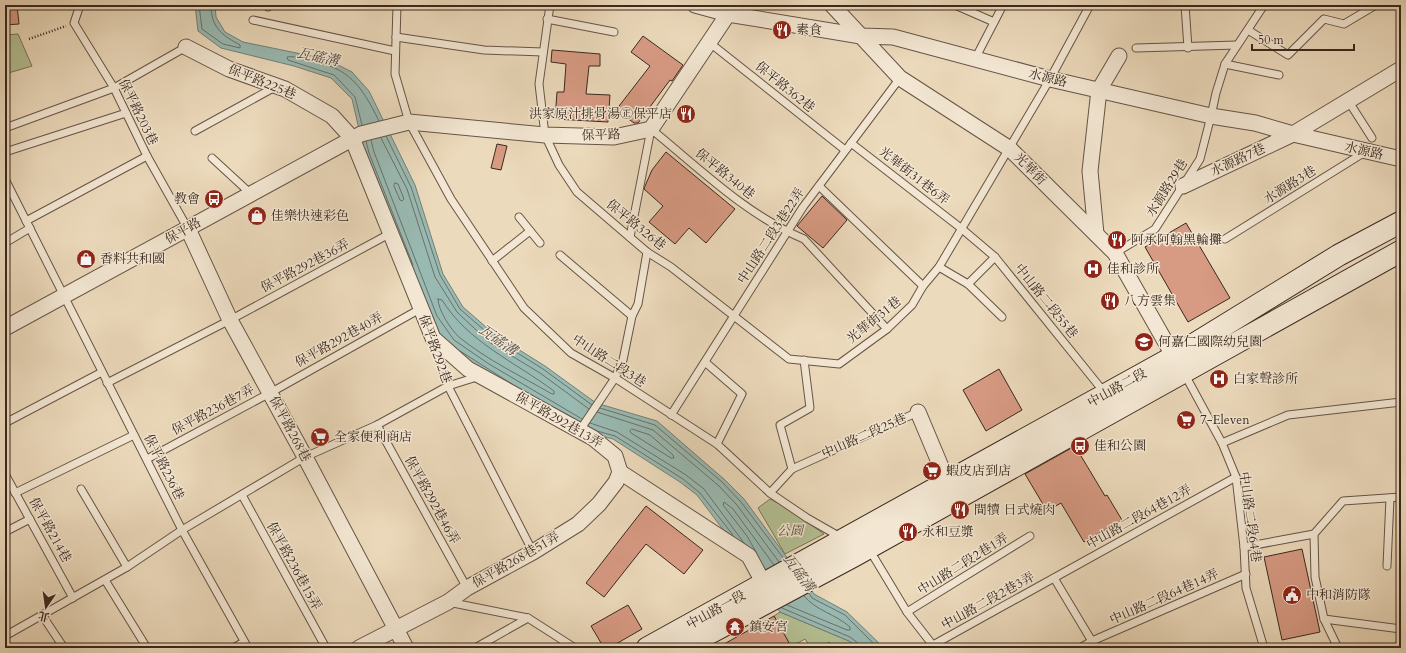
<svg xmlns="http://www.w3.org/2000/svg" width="1406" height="653" font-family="Cardo,'Noto Serif TC',serif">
	<rect width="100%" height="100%" fill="#ecdabc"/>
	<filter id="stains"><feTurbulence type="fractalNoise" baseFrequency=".005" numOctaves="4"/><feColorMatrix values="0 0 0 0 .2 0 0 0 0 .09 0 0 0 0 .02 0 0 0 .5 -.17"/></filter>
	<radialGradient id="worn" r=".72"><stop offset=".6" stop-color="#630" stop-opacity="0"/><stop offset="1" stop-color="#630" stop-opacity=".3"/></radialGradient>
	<!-- green -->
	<g fill="#b4c093" stroke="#777458">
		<polygon points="18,34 32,66 5,74 5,35"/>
		<polygon points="770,499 784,506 824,534 785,554 758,508"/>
		<path d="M780 612 849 641 859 648H835L829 642C819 649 812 651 805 639L789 648 787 640 774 616Z"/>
	</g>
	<!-- water -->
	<polygon fill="#99bab3" stroke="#738077" points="195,5 215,5 216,17 225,32 243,42 326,59 352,72 369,91 415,185 443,274 463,307 494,334 545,366 596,403 657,421 725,480 744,499 814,594 847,612 884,648 859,648 849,641 780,612 754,577 734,544 697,495 680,482 613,439 587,432 484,372 447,347 429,321 365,155 352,99 331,78 294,66 221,48 198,31"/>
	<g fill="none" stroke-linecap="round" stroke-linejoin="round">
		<!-- shore -->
		<g stroke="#6a7168" stroke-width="1">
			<path d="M199 5 202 29 223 44 240 48V45C222 35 211 28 211 5"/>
			<path d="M362 125 355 97 334 75 288 60 287 57C293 56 301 58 308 60 350 68 361 85 379 121"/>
			<polyline points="386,136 411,187 440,275 460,309 492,337 543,369 592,405"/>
			<polyline points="381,138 407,189 435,277 457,312 489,342 540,373 589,409"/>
			<polyline points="371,140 374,152 437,316 454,340 489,364 582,419"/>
			<polyline points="366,141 369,153 413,265"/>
			<polygon points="395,183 398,184 404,199 402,201 400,200 394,186"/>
			<path d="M438 299 442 300C468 342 515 362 554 391V394H552C521 376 487 360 459 337 451 330 438 310 438 299Z"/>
			<polyline points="460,351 512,384"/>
			<polyline points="600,408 655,425 722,482 741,502 784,559"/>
			<polyline points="597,412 653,430 719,486 737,505 779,562"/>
			<polyline points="590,423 617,432 686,475 704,489 744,543"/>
			<polygon points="632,429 650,435 673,455 674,458 671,458 631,433 630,431"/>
			<polyline points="597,431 615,436 683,479 700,493 733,535"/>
			<polyline points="756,552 747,536 723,505 724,502 733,509 774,565"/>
			<polyline points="809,593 812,598 845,615 878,648"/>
			<path d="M787 605 847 630H850V627C837 615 815 610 804 596"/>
			<polyline points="782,608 850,637 859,644 860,648"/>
		</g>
	</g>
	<!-- building -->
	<g fill="#d79a83" stroke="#3a281e">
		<polygon points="5,5 17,5 19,24 5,25"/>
		<polygon points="643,36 683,65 672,81 670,80 638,123 634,123 616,110 650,66 631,52"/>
		<polygon points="552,50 600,54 600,66 589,66 586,94 610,95 608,122 555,119 557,92 564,92 566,64 551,62"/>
		<polygon points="497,144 507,146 501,170 491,168"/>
		<polygon points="666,152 735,209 706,243 689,228 675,244 649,222 663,206 644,189 645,186 652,170"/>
		<polygon points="822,196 847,220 823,248 797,226"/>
		<polygon points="1186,223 1230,298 1188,322 1145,247"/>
		<polygon points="999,369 1022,410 986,431 963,390"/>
		<polygon points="1075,446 1105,496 1107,495 1122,520 1084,542 1061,503 1047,511 1025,474"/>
		<polygon points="646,506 703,550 684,574 646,544 604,597 586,583"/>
		<polygon points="1302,549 1320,632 1282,640 1264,557"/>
		<polygon points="628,605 642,629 609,648 604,648 591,626"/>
		<polygon points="774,616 792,648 717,648"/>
	</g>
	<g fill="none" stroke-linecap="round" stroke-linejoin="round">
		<!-- lane casing -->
		<g stroke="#665446" stroke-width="9">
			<g id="lane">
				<polyline points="80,5 74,23 114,88 147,156 188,229"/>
				<polyline points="397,5 395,74 409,122 451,199 524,308 571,353 615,378 717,444 770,493 807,518 842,538"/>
				<polyline points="550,5 539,84 545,135 559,165 577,192 647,252 671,267 789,359 839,364 887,329 912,305 923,286 939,267 1050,79 1090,5"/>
				<polyline points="955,5 994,22"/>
				<polyline points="1185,5 1188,48"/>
				<polyline points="268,7 268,5"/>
				<polyline points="547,19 614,32"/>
				<polyline points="253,20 395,51"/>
				<polyline points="1248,30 1288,55 1324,19 1344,24 1376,5"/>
				<polyline points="396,37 484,50 543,52"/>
				<polyline points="710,43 845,150"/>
				<polyline points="1136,48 1237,45"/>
				<polyline points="975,59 1003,5"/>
				<polyline points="1225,64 1279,75"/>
				<polyline points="1349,102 1372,138"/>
				<polyline points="5,128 114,88 186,47"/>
				<polyline points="195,131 275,87"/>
				<polyline points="851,143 962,229 995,257 1104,392"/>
				<polyline points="5,152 126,113"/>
				<polyline points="212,158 250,193"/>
				<polyline points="5,179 182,530 248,648"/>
				<polyline points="819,186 923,286"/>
				<polyline points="519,217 540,243"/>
				<polyline points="26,221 147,156"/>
				<path d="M630 237 651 129C699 168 746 215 804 239L887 329"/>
				<polyline points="1225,239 1365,152"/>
				<polyline points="5,243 30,228"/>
				<polyline points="1115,253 1155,229 1200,159 1211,116 1216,93 1225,64 1264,5"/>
				<polyline points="560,255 632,316"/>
				<polyline points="492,261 530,231"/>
				<polyline points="939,267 968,284 1002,317"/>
				<polyline points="968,284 995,257"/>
				<polyline points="435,345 448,386 533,552"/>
				<polyline points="705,362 742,394 717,444"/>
				<polyline points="1184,373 1222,443 1236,477 1244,547 1246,588 1264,648"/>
				<polyline points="107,383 230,320 391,233"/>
				<polyline points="671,415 803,207 900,78"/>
				<polyline points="5,423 102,372"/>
				<polyline points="377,425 467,588"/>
				<polyline points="580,430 615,378 623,360 632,316 638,304 647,252"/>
				<polyline points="1222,443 1288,415 1401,402"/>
				<polyline points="147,459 270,393 420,309"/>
				<polyline points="792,469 780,425 810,408 804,360"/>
				<polyline points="5,474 73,598"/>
				<polyline points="81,489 127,567"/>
				<polyline points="15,493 134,435"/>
				<polyline points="770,493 792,469 918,412"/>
				<polyline points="242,495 326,648"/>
				<polyline points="5,532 30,519"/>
				<polyline points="1244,547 1314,534"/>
				<polyline points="869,549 907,612 935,648"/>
				<polyline points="1387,566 1390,498"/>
				<polyline points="1054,578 1096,648"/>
				<polyline points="105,580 147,648"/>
				<polyline points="448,602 528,618 575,648"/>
				<polyline points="907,612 1030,536"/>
				<polyline points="42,615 64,648"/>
				<polyline points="1324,619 1401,629"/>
				<polyline points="5,636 127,567 182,530 305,457 377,425 448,386 480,376"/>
				<polyline points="933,645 1236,477"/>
				<polyline points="233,648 244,642"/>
				<polyline points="475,648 528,618"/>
				<polyline points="1080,648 1092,641 1246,574"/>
				<polyline points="1338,648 1324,619 1315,577 1314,534 1343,501 1401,497"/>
			</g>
		</g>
		<!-- street casing -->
		<g stroke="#665446" stroke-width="17">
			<g id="street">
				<polyline points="695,5 728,14 861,36 893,37 1050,79 1211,116 1255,123 1293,134 1401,159"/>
				<polyline points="832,5 900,78 1010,149 1115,253 1178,364"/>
				<polyline points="186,47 229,69 285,89 332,116 352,138 433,338 468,369 593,438 615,456 620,472 616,482 599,504 578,524 533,552 467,588 448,602 359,648"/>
				<polyline points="1183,186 1293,134 1401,69"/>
				<polyline points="188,229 230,320 305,457 406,648"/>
				<polyline points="1096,234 1090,171 1099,90 1119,56"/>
				<polyline points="5,328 361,134 409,122 545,135 614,137 651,129 728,14 739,5"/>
				<polyline points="918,412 947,481"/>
				<polyline points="620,472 749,556 764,584"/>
			</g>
		</g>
		<!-- secondary casing -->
		<g stroke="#3a281e" stroke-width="23">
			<g id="secondary">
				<polyline points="647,648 1173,357 1339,255 1401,222"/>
				<polyline points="682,648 854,556 1401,251"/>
			</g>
		</g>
		<!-- path -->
		<polyline stroke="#3a281e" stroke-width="2.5" stroke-dasharray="1 2" stroke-linecap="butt" points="29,39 66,26"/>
		<!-- lane -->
		<use href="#lane" stroke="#f3e7d3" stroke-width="7"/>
		<!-- street -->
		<use href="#street" stroke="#f3e7d3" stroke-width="15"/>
		<!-- secondary -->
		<use href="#secondary" stroke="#f3e7d3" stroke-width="21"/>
	</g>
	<!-- icons -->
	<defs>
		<g id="restaurant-disc" transform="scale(1)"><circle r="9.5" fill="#8f2418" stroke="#f3e7d3"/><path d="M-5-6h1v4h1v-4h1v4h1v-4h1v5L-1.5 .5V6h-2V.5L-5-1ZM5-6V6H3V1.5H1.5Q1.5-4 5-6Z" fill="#fff"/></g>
		<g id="bus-disc" transform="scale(1)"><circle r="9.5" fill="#8f2418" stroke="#f3e7d3"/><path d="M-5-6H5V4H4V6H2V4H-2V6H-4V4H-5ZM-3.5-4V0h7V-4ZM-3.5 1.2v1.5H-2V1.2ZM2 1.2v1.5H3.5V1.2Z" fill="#fff"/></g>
		<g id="shop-disc" transform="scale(1)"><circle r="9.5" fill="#8f2418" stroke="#f3e7d3"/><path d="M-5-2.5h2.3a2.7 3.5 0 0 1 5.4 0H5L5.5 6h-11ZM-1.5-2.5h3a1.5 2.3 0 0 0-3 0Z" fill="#fff"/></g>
		<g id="hospital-disc" transform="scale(1)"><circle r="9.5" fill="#8f2418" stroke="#f3e7d3"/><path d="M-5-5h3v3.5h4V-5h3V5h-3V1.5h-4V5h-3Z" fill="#fff"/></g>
		<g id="school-disc" transform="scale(1)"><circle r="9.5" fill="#8f2418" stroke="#f3e7d3"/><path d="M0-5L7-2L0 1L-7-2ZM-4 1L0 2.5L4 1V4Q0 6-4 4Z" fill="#fff"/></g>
		<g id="supermarket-disc" transform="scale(1)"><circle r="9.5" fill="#8f2418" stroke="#f3e7d3"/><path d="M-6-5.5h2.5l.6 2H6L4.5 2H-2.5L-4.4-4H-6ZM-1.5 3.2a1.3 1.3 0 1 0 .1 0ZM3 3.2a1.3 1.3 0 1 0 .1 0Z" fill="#fff"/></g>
		<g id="civic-disc" transform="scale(1)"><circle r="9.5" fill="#8f2418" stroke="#f3e7d3"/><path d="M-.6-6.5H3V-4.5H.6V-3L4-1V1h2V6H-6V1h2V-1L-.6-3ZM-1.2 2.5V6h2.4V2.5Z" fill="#fff"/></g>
		<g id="temple-disc" transform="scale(1)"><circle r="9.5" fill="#8f2418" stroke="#f3e7d3"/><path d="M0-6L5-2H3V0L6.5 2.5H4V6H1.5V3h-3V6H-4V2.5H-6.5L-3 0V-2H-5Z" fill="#fff"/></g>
	</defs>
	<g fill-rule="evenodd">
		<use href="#restaurant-disc" x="782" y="30"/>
		<use href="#restaurant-disc" x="686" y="114"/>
		<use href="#bus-disc" x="214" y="199"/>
		<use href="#shop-disc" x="257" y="216"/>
		<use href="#restaurant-disc" x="1117" y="240"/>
		<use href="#shop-disc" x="86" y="259"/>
		<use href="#hospital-disc" x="1093" y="269"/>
		<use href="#restaurant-disc" x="1110" y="301"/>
		<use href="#school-disc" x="1144" y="342"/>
		<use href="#hospital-disc" x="1219" y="379"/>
		<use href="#supermarket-disc" x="1186" y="420"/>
		<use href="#supermarket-disc" x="320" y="437"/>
		<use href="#bus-disc" x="1080" y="446"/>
		<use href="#supermarket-disc" x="932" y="471"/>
		<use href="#restaurant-disc" x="960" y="510"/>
		<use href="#restaurant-disc" x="908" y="532"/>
		<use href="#civic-disc" x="1292" y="595"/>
		<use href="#temple-disc" x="735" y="627"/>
	</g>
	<g text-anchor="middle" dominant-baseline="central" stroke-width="3" stroke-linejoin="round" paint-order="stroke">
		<!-- poi labels -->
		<g font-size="13" fill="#3a281e" stroke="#f3e7d3" text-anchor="start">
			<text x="796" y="30">素食</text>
			<text x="672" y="114" text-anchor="end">洪家原汁排骨湯㊣保平店</text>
			<text x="200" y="199" text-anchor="end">教會</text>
			<text x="271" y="216">佳樂快速彩色</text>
			<text x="1131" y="240">阿承阿翰黑輪攤</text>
			<text x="100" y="259">香料共和國</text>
			<text x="1107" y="269">佳和診所</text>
			<text x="1124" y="301">八方雲集</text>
			<text x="1158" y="342">何嘉仁國際幼兒園</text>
			<text x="1233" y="379">白家聲診所</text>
			<text x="1200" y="420">7-Eleven</text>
			<text x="334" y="437">全家便利商店</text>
			<text x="1094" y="446">佳和公園</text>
			<text x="946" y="471">蝦皮店到店</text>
			<text x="974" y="510">間犢 日式燒肉</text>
			<text x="922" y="532">永和豆漿</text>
			<text x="1306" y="595">中和消防隊</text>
			<text x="749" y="627">鎮安宮</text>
		</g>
		<!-- street labels -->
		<g font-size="13" fill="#3a281e" stroke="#f3e7d3">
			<text transform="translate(1048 78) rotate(14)">水源路</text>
			<text transform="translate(262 82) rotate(22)">保平路225巷</text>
			<text transform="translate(785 87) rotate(39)">保平路362巷</text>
			<text transform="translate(138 112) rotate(64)">保平路203巷</text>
			<text transform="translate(601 135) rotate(-2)">保平路</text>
			<text transform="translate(1364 151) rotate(13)">水源路</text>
			<text transform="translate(1238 160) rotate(-25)">水源路7巷</text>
			<text transform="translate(1030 169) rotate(45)">光華街</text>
			<text transform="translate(725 174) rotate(39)">保平路340巷</text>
			<text transform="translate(914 176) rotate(38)">光華街31巷6弄</text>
			<text transform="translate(1290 185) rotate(-32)">水源路3巷</text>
			<text transform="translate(1167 188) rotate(-58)">水源路29巷</text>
			<text transform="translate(636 225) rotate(39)">保平路326巷</text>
			<text transform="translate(183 231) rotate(-29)">保平路</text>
			<text transform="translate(771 236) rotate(-57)">中山路二段3巷22弄</text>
			<text transform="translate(305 266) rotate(-28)">保平路292巷36弄</text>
			<text transform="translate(1046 301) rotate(51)">中山路二段55巷</text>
			<text transform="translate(874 320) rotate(-39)">光華街31巷</text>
			<text transform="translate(339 340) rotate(-29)">保平路292巷40弄</text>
			<text transform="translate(435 349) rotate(70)">保平路292巷</text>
			<text transform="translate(609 361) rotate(33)">中山路二段3巷</text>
			<text transform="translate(1117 388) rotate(-29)">中山路二段</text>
			<text transform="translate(213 410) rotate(-28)">保平路236巷7弄</text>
			<text transform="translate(559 420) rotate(30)">保平路292巷13弄</text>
			<text transform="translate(290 429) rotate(62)">保平路268巷</text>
			<text transform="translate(864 436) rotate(-24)">中山路二段25巷</text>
			<text transform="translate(164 467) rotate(63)">保平路236巷</text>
			<text transform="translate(432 500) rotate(61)">保平路292巷46弄</text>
			<text transform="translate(1139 517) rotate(-29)">中山路二段64巷12弄</text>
			<text transform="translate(1250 517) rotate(82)">中山路二段64巷</text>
			<text transform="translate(50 530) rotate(61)">保平路214巷</text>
			<text transform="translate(516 560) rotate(-30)">保平路268巷51弄</text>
			<text transform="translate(963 564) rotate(-32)">中山路二段2巷1弄</text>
			<text transform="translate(294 566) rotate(61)">保平路236巷15弄</text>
			<text transform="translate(1164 597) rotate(-24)">中山路二段64巷14弄</text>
			<text transform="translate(988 601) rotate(-29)">中山路二段2巷3弄</text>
			<text transform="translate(716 610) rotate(-29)">中山路一段</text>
		</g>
		<!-- park labels -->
		<g font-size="13" font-style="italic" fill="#584e3b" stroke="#f3e7d3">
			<text x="790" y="531">公園</text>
		</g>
		<!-- water labels -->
		<g font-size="14" font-style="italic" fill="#524c43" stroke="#f3e7d3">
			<text transform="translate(318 57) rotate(12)">瓦磘溝</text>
			<text transform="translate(498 340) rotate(35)">瓦磘溝</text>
			<text transform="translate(799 573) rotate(54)">瓦磘溝</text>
		</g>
	</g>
	<!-- margin -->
	<rect width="1406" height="653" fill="none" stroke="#ecdabc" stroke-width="20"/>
	<rect x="6" y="6" width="1394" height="641" fill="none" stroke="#3a281e" stroke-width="2"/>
	<rect x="10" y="10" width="1386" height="633" fill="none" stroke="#3a281e"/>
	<!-- north arrow -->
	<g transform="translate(46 607) rotate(193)" stroke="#f3e7d3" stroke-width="3" paint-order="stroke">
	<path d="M0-3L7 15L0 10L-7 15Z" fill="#3a281e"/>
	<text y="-6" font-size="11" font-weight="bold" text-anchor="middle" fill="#3a281e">北</text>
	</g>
	<!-- scale -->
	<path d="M1252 44v6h102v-6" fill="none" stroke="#3a281e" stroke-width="2"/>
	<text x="1258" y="44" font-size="12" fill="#3a281e" stroke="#f3e7d3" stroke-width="3" paint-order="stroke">50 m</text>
	<rect width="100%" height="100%" filter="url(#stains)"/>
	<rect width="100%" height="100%" fill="url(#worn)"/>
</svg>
